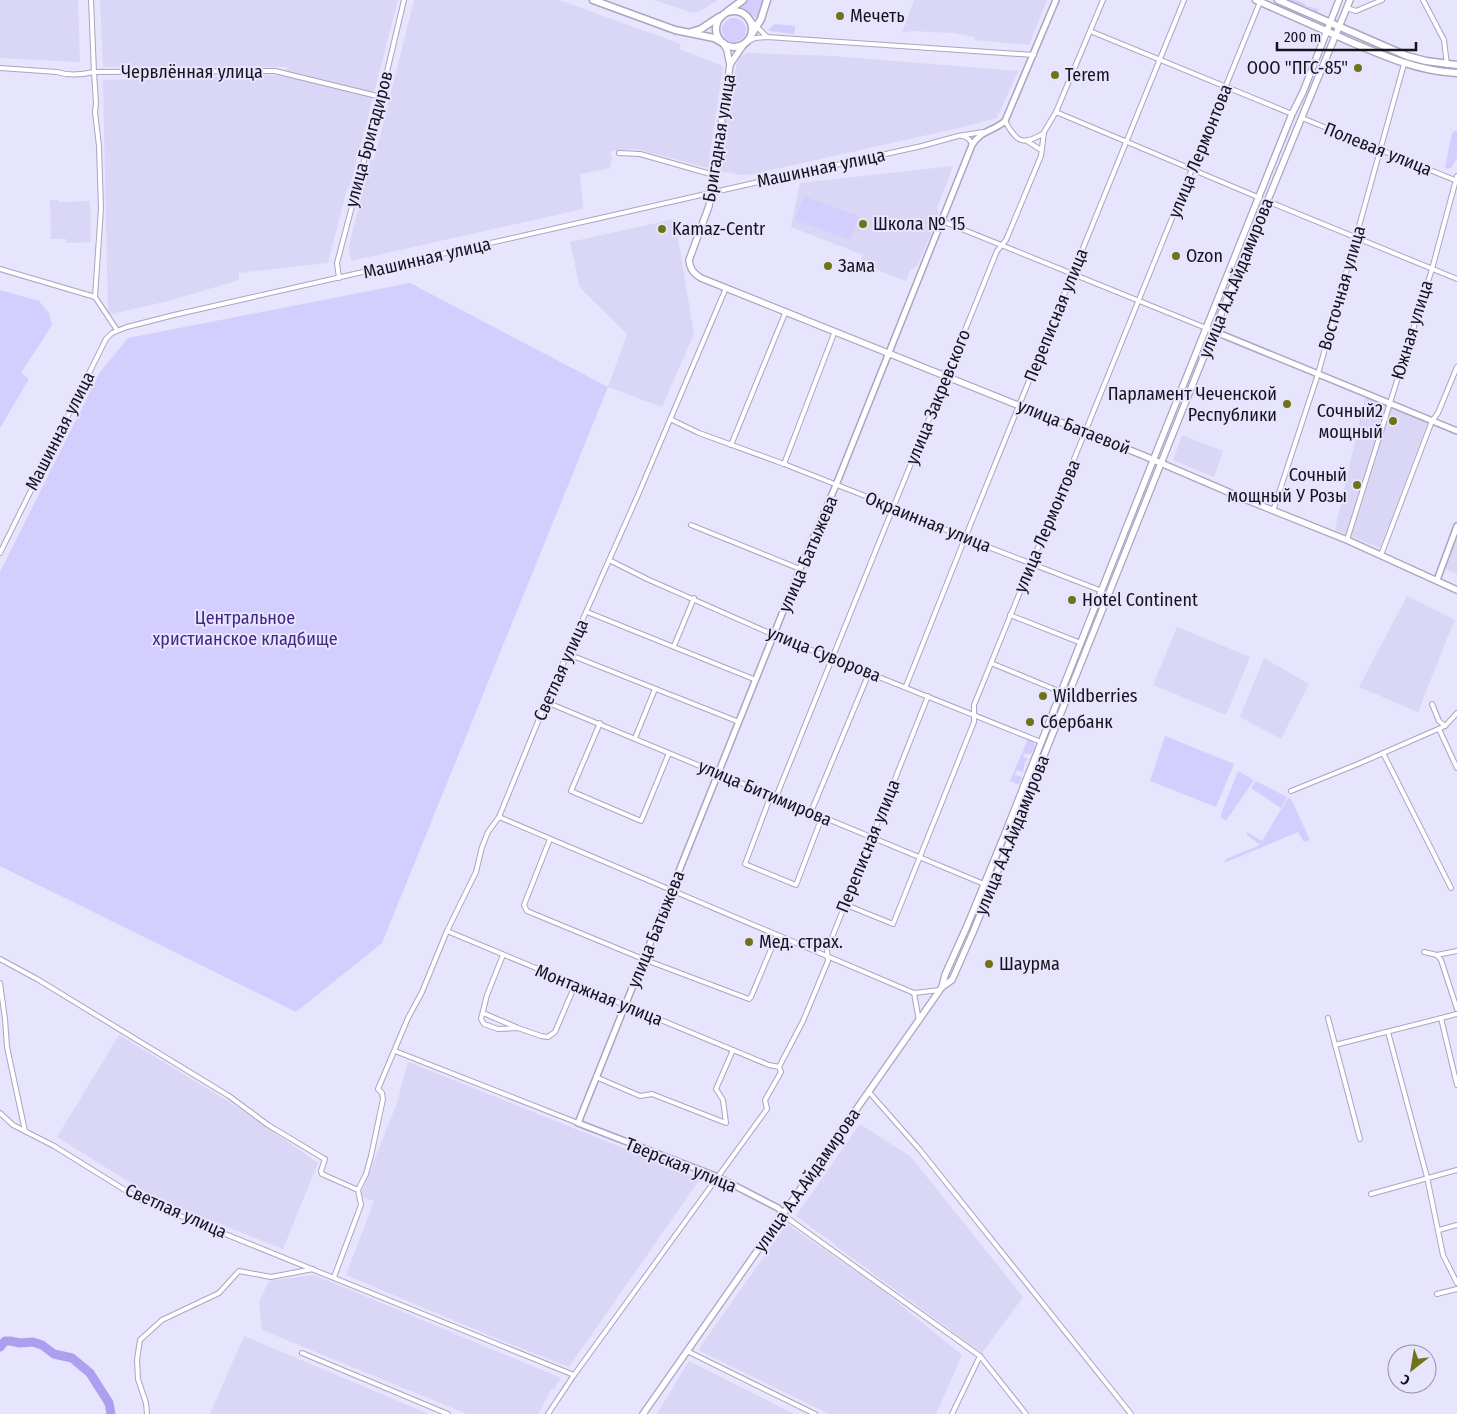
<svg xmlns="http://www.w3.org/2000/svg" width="1457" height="1414" font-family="'Fira Sans Condensed',sans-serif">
	<rect width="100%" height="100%" fill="#e7e4fd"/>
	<!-- built -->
	<g fill="#dad6f5">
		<polygon points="0,0 78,0 80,62 0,58"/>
		<polygon points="100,0 398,0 350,186 347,189 328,263 239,273 239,280 172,300 108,315 103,80 283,75 288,67 103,67"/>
		<polygon points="414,0 559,0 681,44 679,49 723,66 708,168 636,149 610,151 612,159 610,168 580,174 583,209 351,261 349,246 370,160 374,160"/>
		<polygon points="654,0 718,0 700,11 693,13"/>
		<polygon points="914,0 1047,0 1029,45 975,40 974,37 954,33 910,31 902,33"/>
		<polygon points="748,53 832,56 1018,71 997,118 959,128 753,174 742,175 718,171 737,63 741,56"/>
		<polygon points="953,166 937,208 939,216 917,266 910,270 906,281 860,263 863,255 791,227 800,183"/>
		<polygon points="50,200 58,200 59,202 90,201 91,242 66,243 66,239 51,239"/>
		<polygon points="675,219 694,334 662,407 608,387 627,334 580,288 570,242"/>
		<polygon points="1365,397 1428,422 1380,548 1335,530"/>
		<polygon points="1182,435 1223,451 1214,477 1173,460"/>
		<polygon points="1457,534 1457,574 1444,568"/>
		<polygon points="1407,596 1455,620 1448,636 1418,712 1359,687"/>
		<polygon points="1177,627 1250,657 1226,715 1153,685"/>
		<polygon points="1264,658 1309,684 1281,739 1240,717"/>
		<polygon points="119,1035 236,1106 318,1163 283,1249 155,1198 57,1137"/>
		<polygon points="408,1062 700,1179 569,1367 503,1341 346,1275 374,1201 360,1196 397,1103"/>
		<polygon points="860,1124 911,1157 1023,1297 982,1353 837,1247 836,1245 796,1216"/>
		<polygon points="787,1224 881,1289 962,1355 936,1414 829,1414 698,1350"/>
		<polygon points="314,1275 386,1305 561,1378 554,1389 551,1390 538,1414 467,1414 262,1330 259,1301 269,1281"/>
		<polygon points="244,1336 429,1414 210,1414"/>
		<polygon points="689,1361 794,1414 657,1414"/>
	</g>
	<!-- green -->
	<g fill="#d4cefe">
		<polygon points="748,0 763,0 757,19 748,12 737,7"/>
		<path d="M1287 0C1294 0 1303 0 1306 6L1319 9 1317 13 1312 9Z"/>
		<circle cx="734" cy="30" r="12"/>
		<polygon points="775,24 795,26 795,31 793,34 769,31 770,28"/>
		<polygon points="1455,131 1457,131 1457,158 1451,168 1447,169 1445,167 1452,133"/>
		<polygon points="804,196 859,216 850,240 795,220"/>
		<polygon points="410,283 608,387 382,943 296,1012 0,866 0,572 100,372 128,338"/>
		<polygon points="0,290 39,301 49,313 52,325 21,373 29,379 0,428"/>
		<polygon points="1165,736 1234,764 1216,807 1150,781"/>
		<polygon points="1028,739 1034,742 1035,747 1031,754 1024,754 1023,757 1028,759 1025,762 1023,772 1017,770 1015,775 1022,777 1019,785 1010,781"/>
		<polygon points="1238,771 1254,780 1226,821 1221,817 1221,814"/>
		<polygon points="1256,781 1287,797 1281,808 1251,788"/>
		<polygon points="1288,798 1291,799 1310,840 1304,842 1298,832 1224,863 1226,859 1260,845 1246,834 1247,832 1262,841"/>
	</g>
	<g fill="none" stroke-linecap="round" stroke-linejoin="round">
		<!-- river -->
		<polyline stroke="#ac9fef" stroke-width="9" points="0,1347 5,1341 10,1341 20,1343 33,1342 42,1345 54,1354 72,1358 90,1373 109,1403 111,1414"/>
		<!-- minor casing -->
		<g stroke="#a9a5c3" stroke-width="6">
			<g id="minor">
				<polyline points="91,0 94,72 96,103 95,112 99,146 101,208 95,297 117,330"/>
				<polyline points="1423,0 1444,40 1447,65"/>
				<polyline points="1347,8 1356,11 1382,0"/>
				<polyline points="751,21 767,37"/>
				<polyline points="1090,31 1292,114"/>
				<polyline points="747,42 755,38 767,37 1034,55"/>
				<path d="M0 68 57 72C69 76 81 75 94 72L275 71 381 97"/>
				<polyline points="1056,112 1260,198"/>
				<polyline points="1302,118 1457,181"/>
				<path d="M1005 121C1016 141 1022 147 1044 133"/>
				<path d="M962 136C968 137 971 140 972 145"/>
				<polyline points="1027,141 1041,150"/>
				<polyline points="619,153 640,154 714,175"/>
				<polyline points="1267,201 1457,279"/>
				<polyline points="942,221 1206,328"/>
				<polyline points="0,269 95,297"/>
				<polyline points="339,278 337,263 381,97 404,0"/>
				<polyline points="670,419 699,433 784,464 893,507 965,538 1102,591"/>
				<polyline points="731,445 786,311"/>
				<polyline points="784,464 835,331"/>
				<polyline points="1273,511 1318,374 1404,64"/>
				<polyline points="691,525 800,569"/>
				<polyline points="1347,540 1432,269 1457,176"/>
				<polyline points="0,553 106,339 112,333 127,327 174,315 754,183 922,146 958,136 983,132"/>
				<polyline points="1381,555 1432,421 1438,413 1457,367"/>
				<polyline points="609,560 647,579 774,635 1041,742"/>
				<polyline points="587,612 756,680"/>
				<polyline points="1010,615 1081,643"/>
				<polyline points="674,646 694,598"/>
				<polyline points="568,654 739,722"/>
				<polyline points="991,663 1061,692"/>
				<polyline points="906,686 965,538 1184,0"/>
				<polyline points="546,702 984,884"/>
				<polyline points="1432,704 1439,721 1445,726"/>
				<polyline points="600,723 571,791 641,821 669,753"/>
				<polyline points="1439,729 1457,768"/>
				<polyline points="635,738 655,689"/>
				<polyline points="1383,753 1451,888"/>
				<polyline points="1291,791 1358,764 1445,726 1457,713"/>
				<polyline points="771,795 745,864 796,885 822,817"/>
				<polyline points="776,797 997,251 1006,240 1041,156 1044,132 1056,112 1103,0"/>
				<polyline points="811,812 869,673"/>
				<polyline points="499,817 914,993 940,990"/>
				<polyline points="550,839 524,905 527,911 643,959 749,999 751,997 777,935"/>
				<polyline points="844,904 893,924 974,722 974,705 1260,2"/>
				<polyline points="447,931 769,1065 779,1067"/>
				<polyline points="1424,952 1437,955 1441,960 1457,1009"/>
				<polyline points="503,955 487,995 481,1019 484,1024 498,1029 518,1028 541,1036 548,1037 555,1032 575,985"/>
				<polyline points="1437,955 1457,951"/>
				<polyline points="0,959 37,979 229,1096 268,1125 323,1158 325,1159 321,1171 322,1174 358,1190"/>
				<polyline points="0,983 5,1019 7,1047 25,1131"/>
				<polyline points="914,993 919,1021"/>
				<polyline points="483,1013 516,1027"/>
				<polyline points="1328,1018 1360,1139"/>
				<polyline points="1441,1018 1457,1085"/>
				<polyline points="1388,1032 1427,1177 1443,1255 1457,1283"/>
				<polyline points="1335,1045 1457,1014"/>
				<polyline points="395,1051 578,1123"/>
				<polyline points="596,1077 640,1096 652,1094 726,1123 723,1100 716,1089 733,1050"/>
				<polyline points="869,1092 920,1150 1131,1414"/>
				<polyline points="0,1113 13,1125 54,1146 141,1200 574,1375"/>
				<polyline points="1371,1194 1457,1170"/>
				<polyline points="783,1213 790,1220 980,1356 1026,1414"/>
				<polyline points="1439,1230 1457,1225"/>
				<polyline points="334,1277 361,1205 358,1190 366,1174 371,1156 383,1099 382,1093 378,1089 408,1018 422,992 447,931 476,872 482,847 488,832 499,817 546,702 638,495 726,288"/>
				<polyline points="1437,1294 1457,1289"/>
				<polyline points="687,1351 815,1414"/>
				<polyline points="302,1353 448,1414"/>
				<polyline points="147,1414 146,1403 138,1379 137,1360 140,1340 162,1320 219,1293 239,1271 271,1277 313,1269"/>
				<polyline points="548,1414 574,1375 767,1109 765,1100 781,1072 779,1067 803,1021 828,961 827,950 928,696"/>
				<polyline points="952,1414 980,1356"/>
			</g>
		</g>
		<!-- tertiary casing -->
		<g stroke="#a9a5c3" stroke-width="8">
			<g id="tertiary">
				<polyline points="1206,328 1457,431"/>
				<polyline points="1437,580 1457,526"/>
				<path d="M783 1213 778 1208 718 1177 578 1123 800 569 836 485 972 145C982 129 993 132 1005 121L1056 0"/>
			</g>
		</g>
		<!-- secondary casing -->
		<g stroke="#a9a5c3" stroke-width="8">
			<g id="secondary">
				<path d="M723 43 727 50 730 65 709 206 689 260C690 269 693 273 701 278L1142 455 1247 500 1347 540 1457 590"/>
				<polyline points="731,63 744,44"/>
				<polyline points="942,987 945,975 967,926 1004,836 1158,448 1292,114 1303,92 1339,0"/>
				<polyline points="643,1414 942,987 952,980 974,930 1214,331 1350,0"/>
			</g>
		</g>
		<!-- primary casing -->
		<g stroke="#a9a5c3" stroke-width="9">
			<g id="primary">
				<polyline points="593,0 675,30 714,38 723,43"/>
				<path d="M1256 0C1288 14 1319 28 1351 42 1386 57 1419 71 1457 73"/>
				<polyline points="1278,0 1407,56 1426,61 1457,65"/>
				<circle cx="734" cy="29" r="18"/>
				<polyline points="728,11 743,0"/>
				<polyline points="691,32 701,29 719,17"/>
				<polyline points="752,34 761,19 767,0"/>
			</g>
		</g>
		<!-- minor -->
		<use href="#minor" stroke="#fff" stroke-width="4"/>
		<!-- tertiary -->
		<use href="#tertiary" stroke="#fff" stroke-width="5"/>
		<!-- secondary -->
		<use href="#secondary" stroke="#fff" stroke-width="5.5"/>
		<!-- primary -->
		<use href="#primary" stroke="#fff" stroke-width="6"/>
	</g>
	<!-- markers -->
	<g fill="#707218" stroke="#e7e4fd" stroke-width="2">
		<circle cx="840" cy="16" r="5"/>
		<circle cx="1358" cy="68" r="5"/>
		<circle cx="1055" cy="75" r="5"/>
		<circle cx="863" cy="224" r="5"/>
		<circle cx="662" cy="229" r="5"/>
		<circle cx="1176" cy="256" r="5"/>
		<circle cx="828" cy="266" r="5"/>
		<circle cx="1287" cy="404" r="5"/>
		<circle cx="1393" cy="421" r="5"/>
		<circle cx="1357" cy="485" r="5"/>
		<circle cx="1072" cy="600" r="5"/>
		<circle cx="1043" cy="696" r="5"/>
		<circle cx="1030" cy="722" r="5"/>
		<circle cx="749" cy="942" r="5"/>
		<circle cx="989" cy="964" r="5"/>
	</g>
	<g text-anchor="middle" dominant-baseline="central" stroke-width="4" stroke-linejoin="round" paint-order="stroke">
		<!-- poi labels -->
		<g font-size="18" fill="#14131e" stroke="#e7e4fd" text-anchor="start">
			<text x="850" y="16">Мечеть</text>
			<text x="1348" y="68" text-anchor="end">ООО "ПГС-85"</text>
			<text x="1065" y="75">Terem</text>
			<text x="873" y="224">Школа № 15</text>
			<text x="672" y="229">Kamaz-Centr</text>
			<text x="1186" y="256">Ozon</text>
			<text x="838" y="266">Зама</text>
			<text x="1277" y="394" text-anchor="end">Парламент Чеченской<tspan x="1277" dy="21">Республики</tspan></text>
			<text x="1383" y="411" text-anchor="end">Сочный2<tspan x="1383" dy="21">мощный</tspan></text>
			<text x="1347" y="475" text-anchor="end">Сочный<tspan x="1347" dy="21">мощный У Розы</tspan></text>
			<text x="1082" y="600">Hotel Continent</text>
			<text x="1053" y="696">Wildberries</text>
			<text x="1040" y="722">Сбербанк</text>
			<text x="759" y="942">Мед. страх.</text>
			<text x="999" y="964">Шаурма</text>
		</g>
		<!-- street labels -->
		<g font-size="18" fill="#14131e" stroke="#e7e4fd">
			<text x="192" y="72">Червлённая улица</text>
			<text transform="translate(719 138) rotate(-81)">Бригадная улица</text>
			<text transform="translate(369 139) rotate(-75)">улица Бригадиров</text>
			<text transform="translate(1378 149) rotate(22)">Полевая улица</text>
			<text transform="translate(1200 151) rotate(-68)">улица Лермонтова</text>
			<text transform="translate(821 168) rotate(-12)">Машинная улица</text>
			<text transform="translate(427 258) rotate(-13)">Машинная улица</text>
			<text transform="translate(1236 278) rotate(-68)">улица А.А.Айдамирова</text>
			<text transform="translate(1342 288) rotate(-74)">Восточная улица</text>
			<text transform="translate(1056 315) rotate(-68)">Переписная улица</text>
			<text transform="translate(1412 330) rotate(-73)">Южная улица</text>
			<text transform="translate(938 397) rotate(-68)">улица Закревского</text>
			<text transform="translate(1074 427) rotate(22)">улица Батаевой</text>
			<text transform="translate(60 431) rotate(-63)">Машинная улица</text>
			<text transform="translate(928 522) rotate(22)">Окраинная улица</text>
			<text transform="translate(1047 526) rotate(-67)">улица Лермонтова</text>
			<text transform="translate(808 554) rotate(-67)">улица Батыжева</text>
			<text transform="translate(824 654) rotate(22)">улица Суворова</text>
			<text transform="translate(561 670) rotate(-66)">Светлая улица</text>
			<text transform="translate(765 793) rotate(23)">улица Битимирова</text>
			<text transform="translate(1012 835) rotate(-68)">улица А.А.Айдамирова</text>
			<text transform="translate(868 846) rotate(-68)">Переписная улица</text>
			<text transform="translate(656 929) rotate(-68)">улица Батыжева</text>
			<text transform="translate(599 995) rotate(22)">Монтажная улица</text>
			<text transform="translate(681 1165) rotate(22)">Тверская улица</text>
			<text transform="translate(807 1180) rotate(-55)">улица А.А.Айдамирова</text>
			<text transform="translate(176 1211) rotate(24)">Светлая улица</text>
		</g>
		<!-- park labels -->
		<g font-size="18" fill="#432883" stroke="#e7e4fd">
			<text x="245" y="618">Центральное<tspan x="245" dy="21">христианское кладбище</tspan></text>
		</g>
	</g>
	<!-- north arrow -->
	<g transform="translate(1412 1369) rotate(211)"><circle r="24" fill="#e7e4fd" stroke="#9390a4"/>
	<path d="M0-4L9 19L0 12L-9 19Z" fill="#707218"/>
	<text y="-8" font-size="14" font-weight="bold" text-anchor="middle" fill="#14131e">С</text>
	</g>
	<!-- scale -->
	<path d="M1277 42v8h139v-8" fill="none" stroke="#14131e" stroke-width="2.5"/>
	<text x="1284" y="42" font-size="15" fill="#14131e" stroke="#e7e4fd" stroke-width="4" paint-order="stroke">200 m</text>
</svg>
